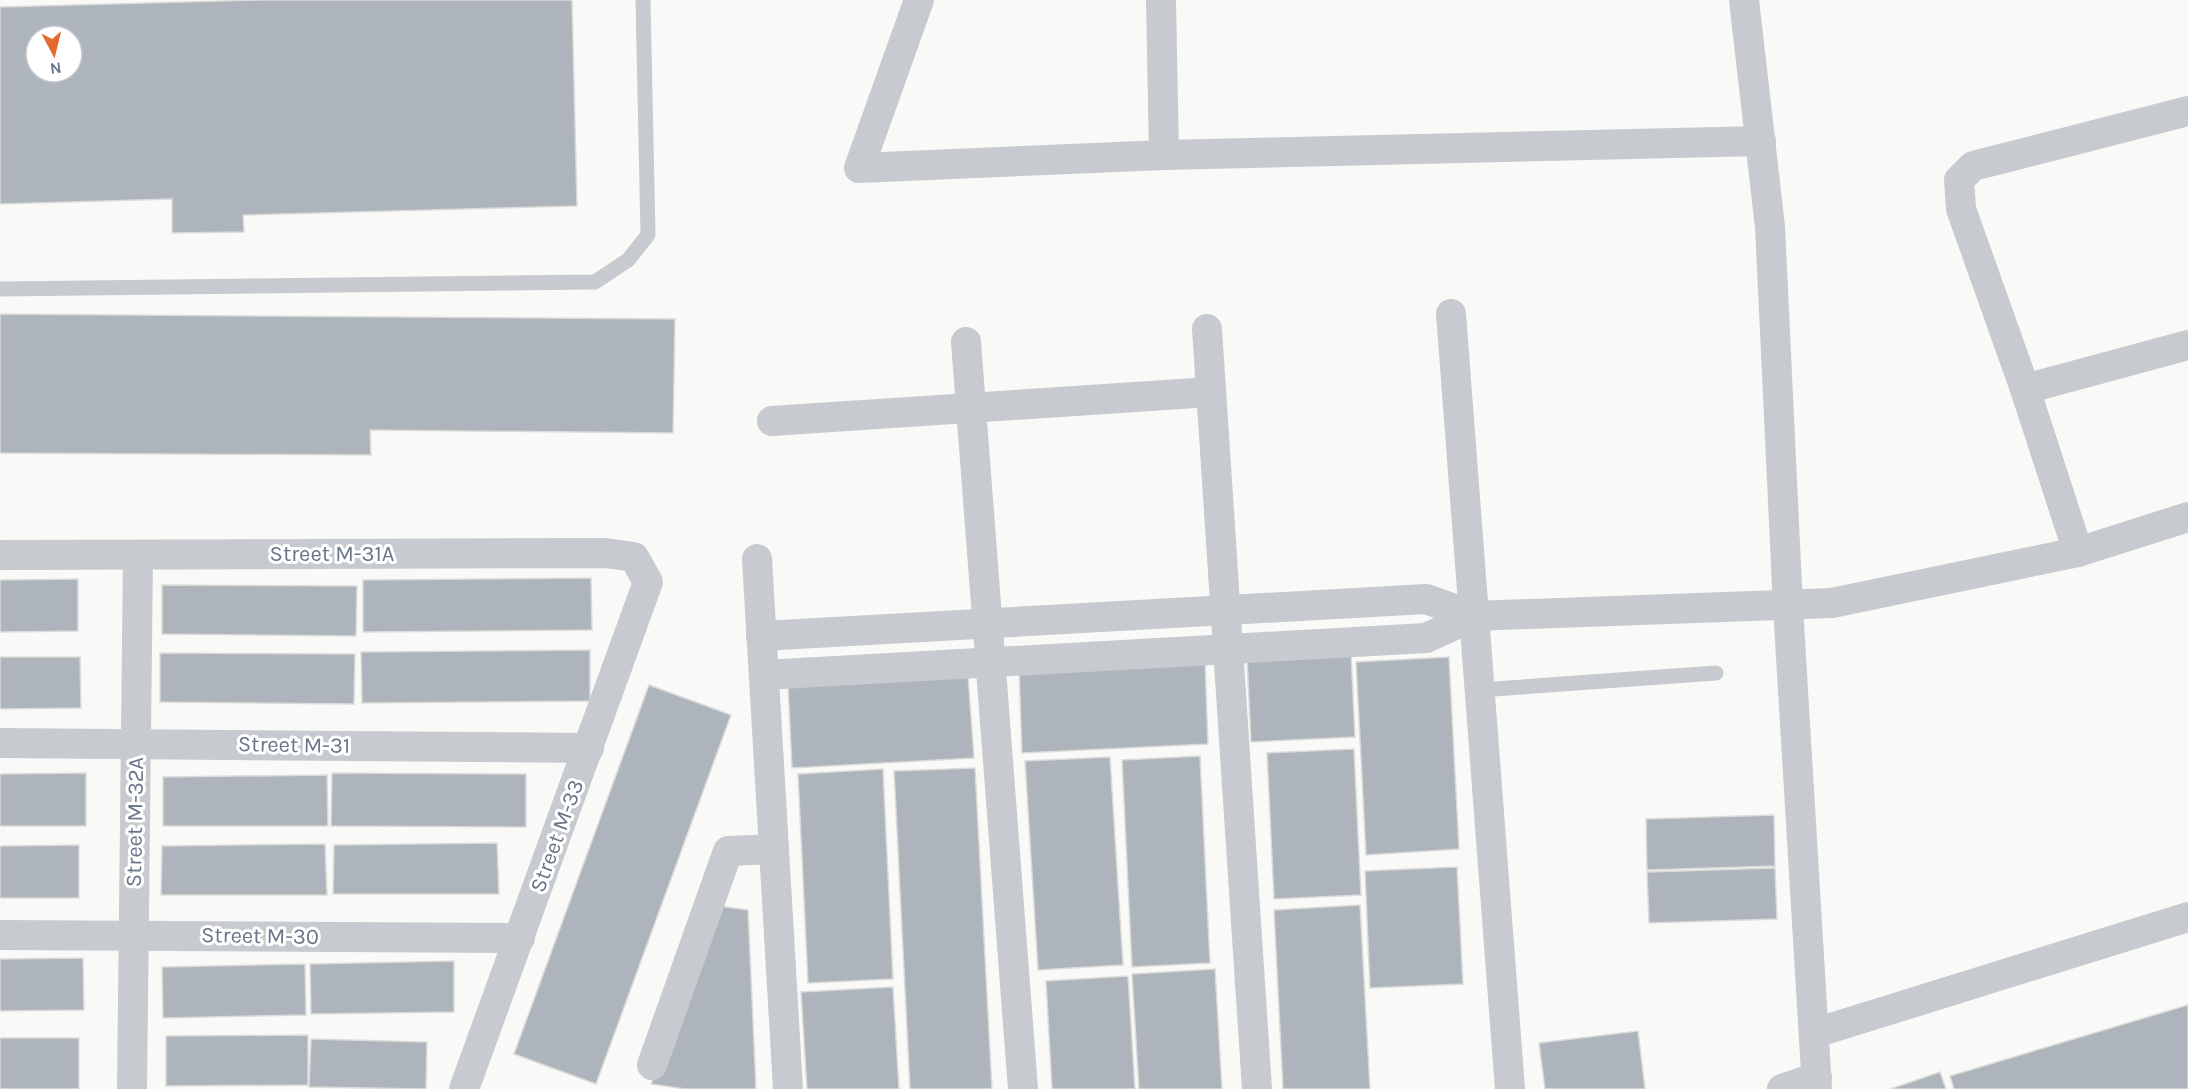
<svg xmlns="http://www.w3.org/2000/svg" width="2188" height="1089" font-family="Karla,sans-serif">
	<rect width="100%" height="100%" fill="#f9f9f7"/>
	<!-- building -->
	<g fill="#aeb4bc" stroke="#dbdbd9" stroke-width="1.5" fill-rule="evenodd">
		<path d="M260 0H572L577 206 243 215 244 232 172 233V199L0 204V7ZM36 36H72V72H36Z"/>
		<polygon points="0,314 675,319 673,433 370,430 371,455 0,453"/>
		<polygon points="591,578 592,630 363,632 363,580"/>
		<polygon points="78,579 78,631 0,632 0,580"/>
		<polygon points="162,585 357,586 356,636 162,634"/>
		<polygon points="590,650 590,701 362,703 361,652"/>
		<polygon points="1351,652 1355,737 1251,742 1247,657"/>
		<polygon points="160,653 355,654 354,704 160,702"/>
		<polygon points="0,657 80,657 81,708 0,709"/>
		<polygon points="1449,657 1459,849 1366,855 1356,662"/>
		<polygon points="1205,660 1208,744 1022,753 1019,669"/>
		<polygon points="968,675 974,758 792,768 788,685"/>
		<polygon points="649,685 731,715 596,1084 514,1054"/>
		<polygon points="1354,749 1361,895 1274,899 1267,753"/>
		<polygon points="1200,756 1210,963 1132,967 1122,760"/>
		<polygon points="1110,757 1123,965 1038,970 1025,761"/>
		<polygon points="975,768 992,1089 910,1089 894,771"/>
		<polygon points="883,769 893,979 808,983 798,774"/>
		<polygon points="86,773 86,826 0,826 0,774"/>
		<polygon points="332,773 526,774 526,827 331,826"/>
		<polygon points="327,775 328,826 163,826 163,777"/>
		<polygon points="1774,815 1775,866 1647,870 1646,819"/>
		<polygon points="497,843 499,894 333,894 334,845"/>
		<polygon points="325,844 327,895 161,895 162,846"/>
		<polygon points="79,845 79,898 0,898 0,846"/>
		<polygon points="1457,867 1463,984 1370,988 1365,871"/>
		<polygon points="1775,868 1777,919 1649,923 1647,872"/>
		<polygon points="1360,905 1370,1089 1283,1089 1274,910"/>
		<polygon points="719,906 748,910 756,1089 685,1089 651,1084"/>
		<polygon points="83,958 84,1010 0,1011 0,959"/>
		<polygon points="454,961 454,1012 311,1014 310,964"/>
		<polygon points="305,964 306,1015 163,1018 162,967"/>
		<polygon points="1215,969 1222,1089 1139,1089 1132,974"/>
		<polygon points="1128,976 1135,1089 1052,1089 1046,981"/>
		<polygon points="893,987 899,1089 807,1089 801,992"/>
		<polygon points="2188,1005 2188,1089 1954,1089 1950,1076"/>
		<polygon points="1638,1031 1645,1089 1545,1089 1539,1043"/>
		<polygon points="308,1035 308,1085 166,1086 166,1036"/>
		<rect x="0" y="1038" width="79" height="51"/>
		<polygon points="311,1039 427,1042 426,1089 309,1087"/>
		<polygon points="1940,1072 1946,1089 1890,1089"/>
	</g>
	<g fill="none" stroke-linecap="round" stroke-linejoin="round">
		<!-- lane -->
		<g stroke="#c7cace" stroke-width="15">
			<polyline points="0,289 595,282 628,260 648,235 643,0"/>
			<polyline points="1480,690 1716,673"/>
		</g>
		<!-- street -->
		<g stroke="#c7cace" stroke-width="30">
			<polyline points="919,0 859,168 1164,155 1761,141"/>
			<polyline points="1161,0 1164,155"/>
			<polyline points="1744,0 1770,227 1788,607 1817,1089"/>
			<polyline points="1451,314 1510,1089"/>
			<polyline points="1207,329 1257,1089"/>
			<polyline points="966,342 1023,1089"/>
			<polyline points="2025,389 2188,345"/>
			<polyline points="772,421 1211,392"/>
			<polyline points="2078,552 2025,389 1961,209 1959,180 1973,166 2188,111"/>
			<polyline points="0,555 605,553 634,557 648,582 464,1089"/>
			<polyline points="757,559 788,1089"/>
			<polyline points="761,636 1426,599 1474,616 1832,603 2078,552 2188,517"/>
			<polyline points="764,675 1426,638 1474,616"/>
			<polyline points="0,743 589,748"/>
			<polyline points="0,935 520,938"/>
			<polyline points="1815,1033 2188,917"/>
			<polyline points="652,1065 728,851 773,849"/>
			<polyline points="132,1089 138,555"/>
			<polyline points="1782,1089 1817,1077"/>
		</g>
	</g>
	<g text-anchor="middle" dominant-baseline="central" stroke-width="6" stroke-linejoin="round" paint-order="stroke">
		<!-- street labels -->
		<g font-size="22" fill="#687688" stroke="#fff">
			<text x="332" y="554">Street M-31A</text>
			<text transform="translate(294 745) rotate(1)">Street M-31</text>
			<text transform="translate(135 822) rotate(-89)">Street M-32A</text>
			<text transform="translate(557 836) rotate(-70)">Street M-33</text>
			<text transform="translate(260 936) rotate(1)">Street M-30</text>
		</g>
	</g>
	<!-- north arrow -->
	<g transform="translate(54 54) rotate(173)"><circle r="28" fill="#ffffff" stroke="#c3c8cf" stroke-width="1.5"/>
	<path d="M0-4.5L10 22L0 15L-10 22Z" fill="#e4692b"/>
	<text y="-9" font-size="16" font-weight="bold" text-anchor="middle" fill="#687688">N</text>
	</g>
</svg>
